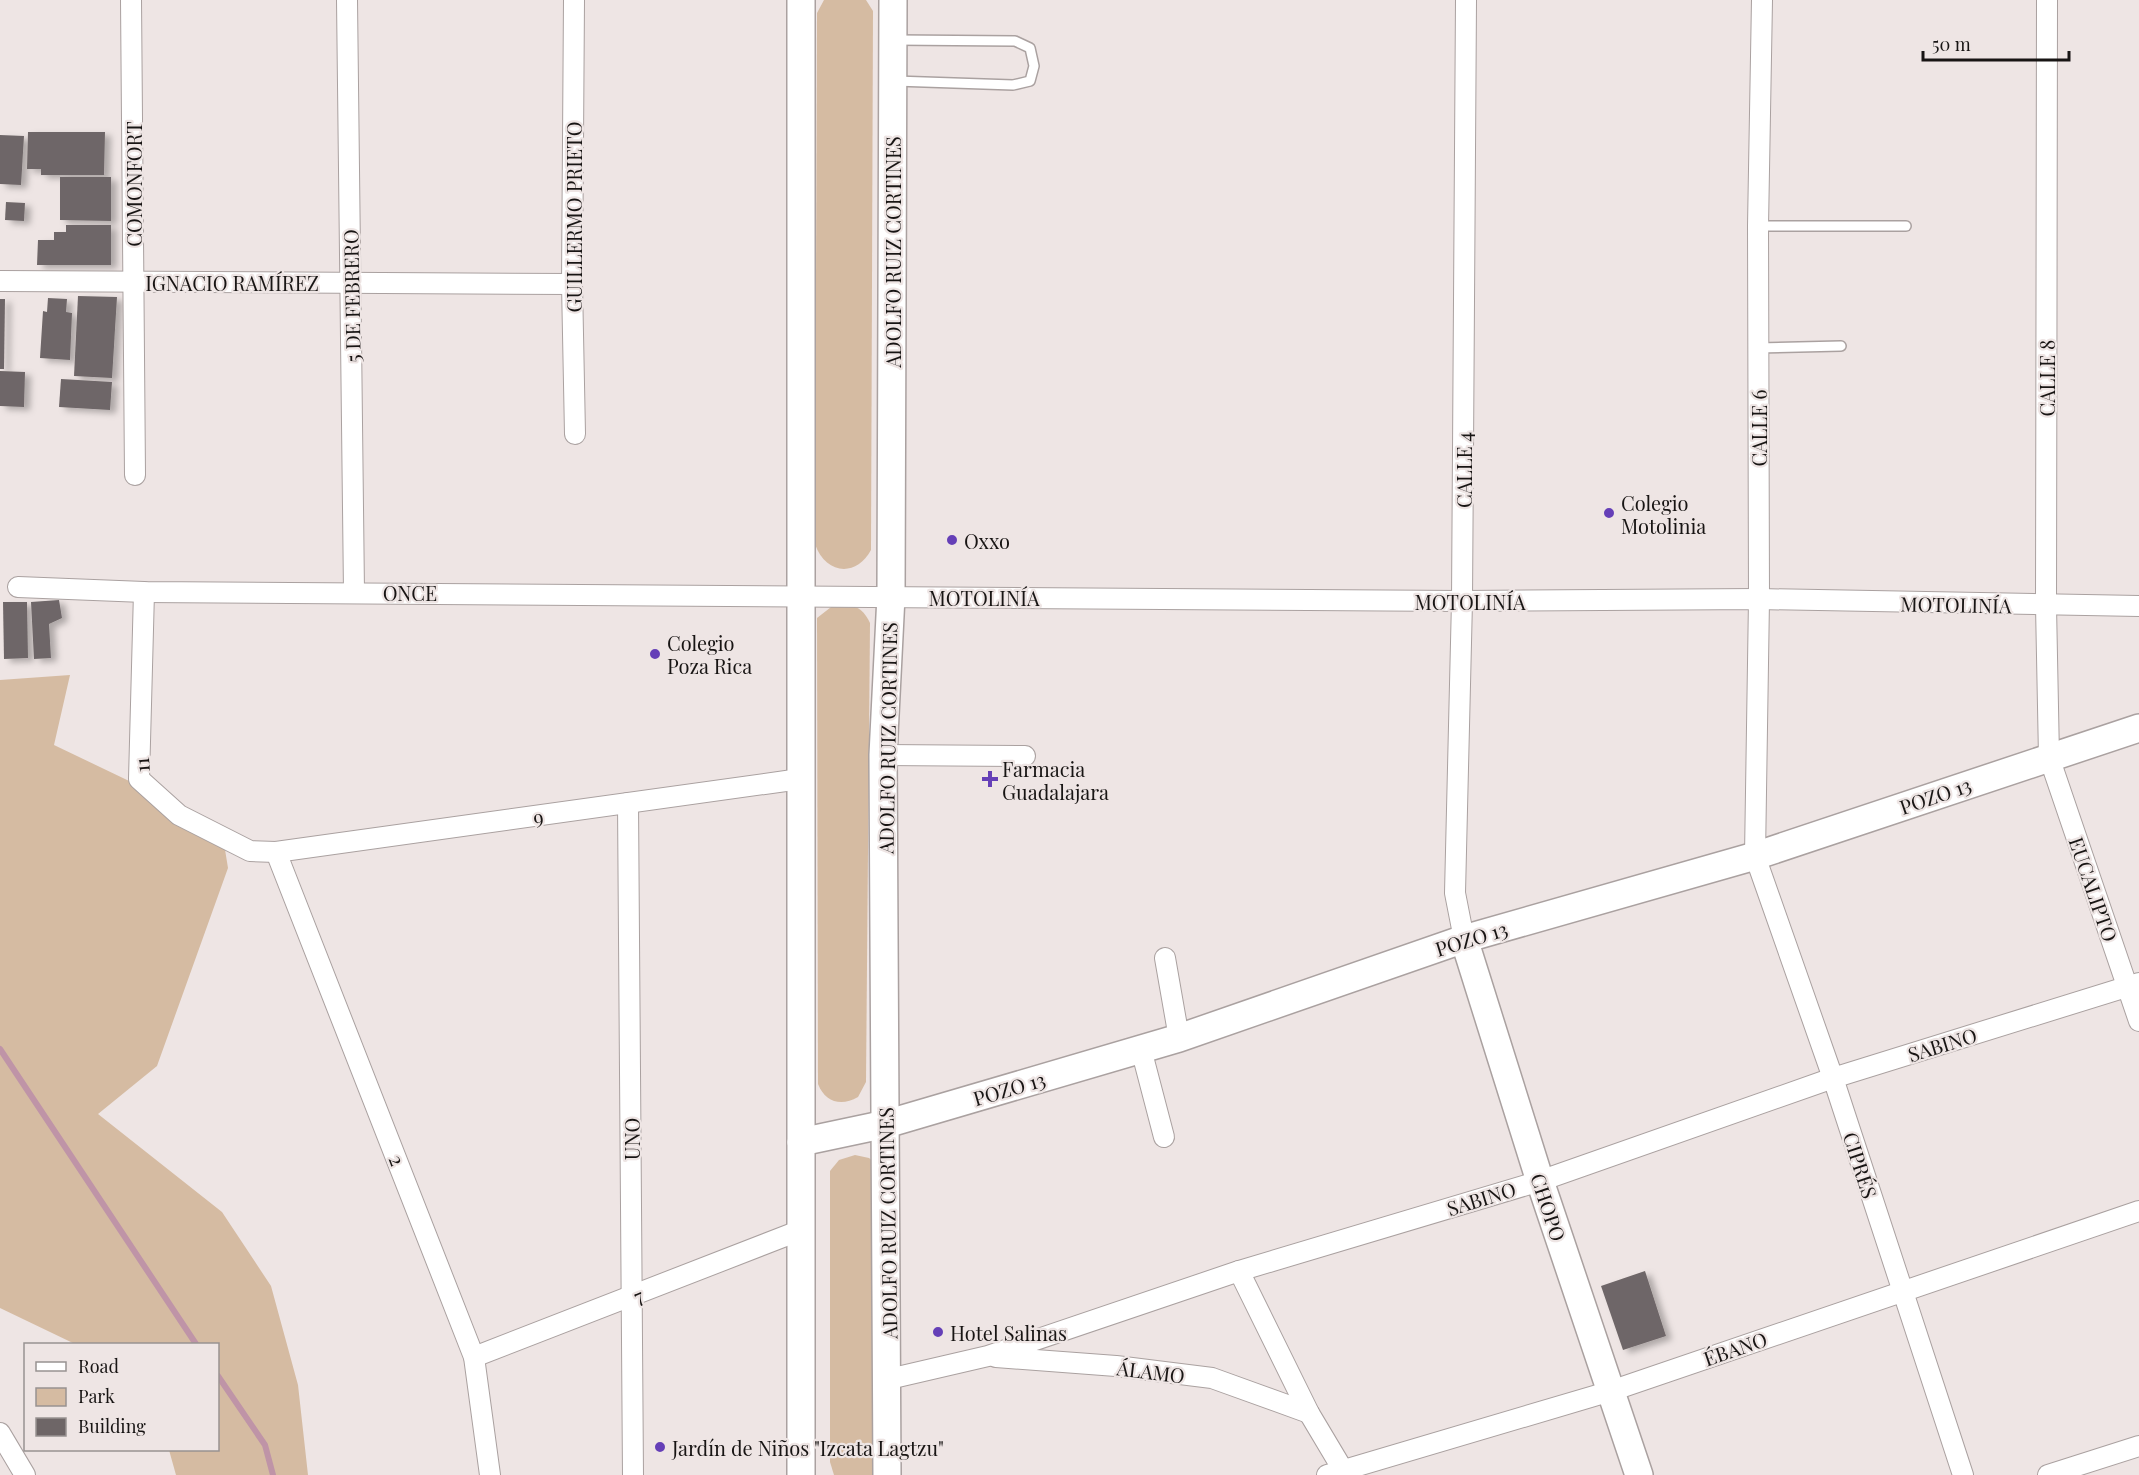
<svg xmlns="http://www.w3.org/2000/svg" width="2139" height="1475" font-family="'Playfair Display',serif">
	<defs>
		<filter id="shadow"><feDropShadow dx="6" dy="3.5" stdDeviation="3" flood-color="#0004"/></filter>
	</defs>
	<rect width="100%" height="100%" fill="#eee5e4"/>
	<!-- green -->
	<g fill="#d5bba2">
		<path d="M824 0H866L873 11 871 550C856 578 825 574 815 544L817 13Z"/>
		<path d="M835 604C852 604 862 606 870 623L866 1082 858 1097C841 1107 825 1102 818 1084L817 618Z"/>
		<polygon points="70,675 54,745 221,825 228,868 157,1066 98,1114 222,1212 271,1286 298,1385 308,1475 176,1475 169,1450 218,1450 218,1344 75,1344 0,1308 0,680"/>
		<polygon points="855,1155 869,1158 876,1164 875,1475 834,1475 830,1462 830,1171 839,1160"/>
	</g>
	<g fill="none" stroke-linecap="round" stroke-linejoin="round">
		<!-- stream -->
		<g stroke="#bf94a7" stroke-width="6">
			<polyline points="0,1049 196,1344"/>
			<polyline points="218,1376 265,1445 273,1475"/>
		</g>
	</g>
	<!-- building -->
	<g fill="#6e6667" filter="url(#shadow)">
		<polygon points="28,132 105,132 104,175 41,175 41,169 27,169"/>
		<polygon points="0,135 24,136 21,185 0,184"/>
		<polygon points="60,177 111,177 111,221 60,220"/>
		<polygon points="6,202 25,203 24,221 5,220"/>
		<polygon points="66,225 111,225 111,265 37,265 38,240 54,240 54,232 66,232"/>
		<polygon points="78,296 117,297 112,378 74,376"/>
		<polygon points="48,298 67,299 66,312 72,313 70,360 40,358 43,311 47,312"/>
		<polygon points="0,299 5,299 4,369 0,369"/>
		<polygon points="0,371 25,372 24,407 0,406"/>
		<polygon points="61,379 112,382 110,410 59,407"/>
		<polygon points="59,600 62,618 49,624 51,658 34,659 31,602"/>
		<polygon points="3,602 27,602 28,658 4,659"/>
		<polygon points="1645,1271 1666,1336 1623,1350 1601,1286"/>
	</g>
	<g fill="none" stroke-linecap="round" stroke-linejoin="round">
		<!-- lane casing -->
		<g stroke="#aaa1a0" stroke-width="12">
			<g id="lane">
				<polyline points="895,81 1013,85 1030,81 1034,66 1030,48 1015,41 895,40"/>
				<polyline points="1758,226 1906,226"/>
				<polyline points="1757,348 1841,346"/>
			</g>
		</g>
		<!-- street casing -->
		<g stroke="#aaa1a0" stroke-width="22">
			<g id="street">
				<polyline points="131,0 135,475"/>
				<polyline points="347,0 354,592"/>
				<polyline points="574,0 572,284 575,434"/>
				<polyline points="1762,0 1758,226 1759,599 1755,856 1833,1078 1963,1475"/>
				<polyline points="2047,0 2046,606 2049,757 2139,1021"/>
				<polyline points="0,281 572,284"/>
				<polyline points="18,587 144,592 1462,601 1759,599 2139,606"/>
				<polyline points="144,592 139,779 179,815 250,851 276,852 800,779"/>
				<polyline points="883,755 1025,756"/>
				<polyline points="628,803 633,1475"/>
				<polyline points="276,852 474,1357 490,1475"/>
				<polyline points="1464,939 1455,893 1462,601 1466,0"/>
				<polyline points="1165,958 1179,1038"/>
				<polyline points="1141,1049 1164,1137"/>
				<polyline points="1239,1271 1309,1413 1346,1475"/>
				<polyline points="474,1357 801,1230"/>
				<polyline points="996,1357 1116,1366 1212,1378 1309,1413"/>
				<polyline points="889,1379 988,1356 1239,1271 1540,1181 1833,1078 2139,983"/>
				<polyline points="0,1433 25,1475"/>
				<polyline points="1327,1475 1611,1391 2139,1211"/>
				<polyline points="2048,1475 2139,1446"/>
			</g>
		</g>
		<!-- secondary casing -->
		<g stroke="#aaa1a0" stroke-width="30">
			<g id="secondary">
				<polyline points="1464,939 1540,1181 1639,1475"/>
				<polyline points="801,1142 886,1124 1179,1038 1464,939 1755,856 2139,728"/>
				<polyline points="801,1475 801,0"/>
				<polyline points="887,1475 883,755 891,596 893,0"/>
			</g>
		</g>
		<!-- lane -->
		<use href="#lane" stroke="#fff" stroke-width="9"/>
		<!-- street -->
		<use href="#street" stroke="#fff" stroke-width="20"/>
		<!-- secondary -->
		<use href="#secondary" stroke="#fff" stroke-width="27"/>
	</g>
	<!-- markers -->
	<g fill="#653fb7" stroke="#eee5e4" stroke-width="2">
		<circle cx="1609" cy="513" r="6"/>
		<circle cx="952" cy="540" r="6"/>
		<circle cx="655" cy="654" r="6"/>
		<path d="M987 770h6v6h6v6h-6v6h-6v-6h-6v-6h6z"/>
		<circle cx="938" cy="1332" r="6"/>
		<circle cx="660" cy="1447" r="6"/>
	</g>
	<g text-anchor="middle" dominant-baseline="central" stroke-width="4.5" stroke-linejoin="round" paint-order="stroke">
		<!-- street labels -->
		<g font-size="20" fill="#181514" stroke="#eee5e4">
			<text transform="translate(133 184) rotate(-90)">COMONFORT</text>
			<text transform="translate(573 217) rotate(-90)">GUILLERMO PRIETO</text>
			<text transform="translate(892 252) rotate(-90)">ADOLFO RUIZ CORTINES</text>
			<text x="232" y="282">IGNACIO RAMÍREZ</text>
			<text transform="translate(351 296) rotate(-91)">5 DE FEBRERO</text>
			<text transform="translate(2046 378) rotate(-90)">CALLE 8</text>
			<text transform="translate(1758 428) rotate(-90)">CALLE 6</text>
			<text transform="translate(1463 470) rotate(-90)">CALLE 4</text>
			<text x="410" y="592">ONCE</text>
			<text x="984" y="597">MOTOLINÍA</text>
			<text x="1470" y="601">MOTOLINÍA</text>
			<text transform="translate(1956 604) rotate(1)">MOTOLINÍA</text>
			<text transform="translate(887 738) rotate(-89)">ADOLFO RUIZ CORTINES</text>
			<text transform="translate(141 765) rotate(-94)">11</text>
			<text transform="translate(1935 795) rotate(-19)">POZO 13</text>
			<text transform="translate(538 816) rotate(-8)">9</text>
			<text transform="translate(2094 889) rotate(71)">EUCALIPTO</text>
			<text transform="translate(1471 938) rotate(-17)">POZO 13</text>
			<text transform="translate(1942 1044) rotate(-17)">SABINO</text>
			<text transform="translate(1009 1088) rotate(-16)">POZO 13</text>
			<text transform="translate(631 1139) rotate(-90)">UNO</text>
			<text transform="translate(398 1160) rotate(69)">2</text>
			<text transform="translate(1861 1165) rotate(72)">CIPRÉS</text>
			<text transform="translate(1481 1198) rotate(-17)">SABINO</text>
			<text transform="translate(1549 1207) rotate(72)">CHOPO</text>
			<text transform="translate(887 1223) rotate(-91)">ADOLFO RUIZ CORTINES</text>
			<text transform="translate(638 1295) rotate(-22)">7</text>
			<text transform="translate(1735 1348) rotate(-19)">ÉBANO</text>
			<text transform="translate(1151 1371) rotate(7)">ÁLAMO</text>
		</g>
		<!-- poi labels -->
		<g font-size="20" fill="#181514" stroke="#eee5e4" text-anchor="start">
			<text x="1621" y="502">Colegio<tspan x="1621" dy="23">Motolinia</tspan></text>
			<text x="964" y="540">Oxxo</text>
			<text x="667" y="642">Colegio<tspan x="667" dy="23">Poza Rica</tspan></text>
			<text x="1002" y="768">Farmacia<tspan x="1002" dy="23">Guadalajara</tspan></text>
			<text x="950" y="1332">Hotel Salinas</text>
			<text x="672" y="1447">Jardín de Niños "Izcata Lagtzu"</text>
		</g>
	</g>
	<!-- legend -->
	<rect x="24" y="1343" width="195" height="108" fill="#eee5e4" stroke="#989291" stroke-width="1.5"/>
	<rect x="36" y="1362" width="30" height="9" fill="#ffffff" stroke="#989291" stroke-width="1.5"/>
	<text x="78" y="1373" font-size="18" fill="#181514">Road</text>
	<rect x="36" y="1388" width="30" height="18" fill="#d5bba2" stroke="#989291" stroke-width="1.5"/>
	<text x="78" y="1403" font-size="18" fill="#181514">Park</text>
	<rect x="36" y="1418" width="30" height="18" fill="#6e6667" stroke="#989291" stroke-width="1.5"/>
	<text x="78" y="1433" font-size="18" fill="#181514">Building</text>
	<!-- scale -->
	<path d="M1923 51v9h146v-9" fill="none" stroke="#181514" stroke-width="3"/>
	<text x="1932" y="51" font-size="18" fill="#181514" stroke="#eee5e4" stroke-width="4.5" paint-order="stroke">50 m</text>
</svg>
